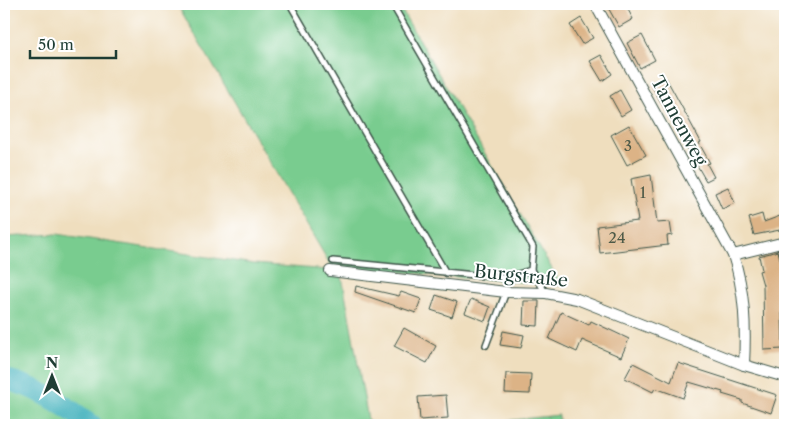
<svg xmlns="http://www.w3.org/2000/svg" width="789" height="429" font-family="'Libre Caslon Text',serif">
	<rect width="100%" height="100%" fill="#fff"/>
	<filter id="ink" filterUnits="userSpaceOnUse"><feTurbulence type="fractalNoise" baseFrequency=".02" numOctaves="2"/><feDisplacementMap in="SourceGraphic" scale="10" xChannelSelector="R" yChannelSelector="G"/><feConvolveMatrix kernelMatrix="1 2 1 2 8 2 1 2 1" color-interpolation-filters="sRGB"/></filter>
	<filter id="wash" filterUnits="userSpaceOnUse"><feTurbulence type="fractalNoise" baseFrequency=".0096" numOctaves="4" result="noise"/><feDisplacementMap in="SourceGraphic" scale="20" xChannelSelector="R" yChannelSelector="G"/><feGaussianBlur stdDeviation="1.12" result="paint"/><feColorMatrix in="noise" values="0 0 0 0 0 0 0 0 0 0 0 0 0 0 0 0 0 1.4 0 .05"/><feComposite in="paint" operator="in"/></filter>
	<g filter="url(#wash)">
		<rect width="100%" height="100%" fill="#efdebe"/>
		<!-- green -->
		<g fill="#79cc8f" stroke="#4c8462">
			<polygon points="177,4 398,4 562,286 331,266"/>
			<polygon points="57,234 254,264 341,271 369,425 4,425 4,237"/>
			<polygon points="559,415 559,425 467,425"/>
		</g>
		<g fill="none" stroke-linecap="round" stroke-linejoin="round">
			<!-- river -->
			<path stroke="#41b0bc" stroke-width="21" d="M4 379C38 387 64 405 92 425"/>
		</g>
		<g id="blocks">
			<!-- building -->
			<g fill="#dcb386">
				<polygon points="606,4 625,4 633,19 619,27"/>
				<polygon points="581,18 593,38 582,44 570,25"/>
				<polygon points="642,35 655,60 640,68 627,43"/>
				<polygon points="601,55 612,74 602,81 590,61"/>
				<polygon points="666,78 701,142 699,143 710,163 707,164 714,177 706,181 652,86"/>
				<polygon points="620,90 631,110 621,116 610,96"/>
				<polygon points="629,125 646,155 627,165 611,135"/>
				<polygon points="651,175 657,223 670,222 672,235 667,236 668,245 600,253 597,226 638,221 631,179"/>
				<polygon points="728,187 735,203 722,209 715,193"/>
				<polygon points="762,214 764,222 780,216 785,229 754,235 749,218"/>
				<polygon points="778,251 785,279 781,280 783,349 764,350 763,285 759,271 762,270 759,256"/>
				<polygon points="356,286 399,296 401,292 421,299 416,313 355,292"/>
				<polygon points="436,295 457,302 452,317 431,310"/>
				<polygon points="471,299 490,307 485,321 465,313"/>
				<polygon points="524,301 539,301 538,326 523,325"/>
				<polygon points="561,312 589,325 591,321 629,339 621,357 582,340 577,352 549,339"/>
				<polygon points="404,328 436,346 427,363 394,346"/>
				<polygon points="503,331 524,335 521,348 500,345"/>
				<polygon points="633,363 671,382 678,363 777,395 771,413 742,403 742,400 722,394 723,392 689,382 683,398 655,388 653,392 625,378"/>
				<polygon points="506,373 531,374 530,394 505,393"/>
				<polygon points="446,395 448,418 420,420 418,397"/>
			</g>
		</g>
	</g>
	<g filter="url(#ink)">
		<use href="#blocks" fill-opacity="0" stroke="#3e5549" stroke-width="1"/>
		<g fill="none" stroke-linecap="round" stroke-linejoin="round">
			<!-- lane casing -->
			<g stroke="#3e5549" stroke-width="8">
				<g id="lane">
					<polyline points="290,4 446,273"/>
					<polyline points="392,4 533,247 531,270"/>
					<polyline points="333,261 505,278 531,270 546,293"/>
					<polyline points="486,345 506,292"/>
				</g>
			</g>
			<!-- street casing -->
			<g stroke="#3e5549" stroke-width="12">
				<g id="street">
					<polyline points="595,4 733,255"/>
					<polyline points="330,271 506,292 546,293 577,299 744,365 785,377"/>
					<path d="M744 365C746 326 745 292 733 255L785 242"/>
				</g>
			</g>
			<!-- lane -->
			<use href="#lane" stroke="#fff" stroke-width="5"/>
			<!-- street -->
			<use href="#street" stroke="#fff" stroke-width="10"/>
		</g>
	</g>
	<g text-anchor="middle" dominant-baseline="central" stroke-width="4" stroke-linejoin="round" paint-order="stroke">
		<!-- number labels -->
		<g font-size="15" fill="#4e5a48">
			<text x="628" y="145">3</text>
			<text x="643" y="192">1</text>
			<text x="617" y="237">24</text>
		</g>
		<!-- street labels -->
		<g font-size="18" fill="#1f3d34" stroke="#fff">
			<text transform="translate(679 121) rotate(62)">Tannenweg</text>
			<text transform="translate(521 276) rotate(6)">Burgstraße</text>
		</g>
	</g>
	<!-- margin -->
	<rect width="789" height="429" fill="none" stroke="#fff" stroke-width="20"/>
	<!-- north arrow -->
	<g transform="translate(52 376)" stroke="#ffffff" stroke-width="4" paint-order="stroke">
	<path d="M0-4L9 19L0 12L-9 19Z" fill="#1f3d34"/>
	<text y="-8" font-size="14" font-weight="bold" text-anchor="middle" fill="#1f3d34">N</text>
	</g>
	<!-- scale -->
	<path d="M30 50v8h86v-8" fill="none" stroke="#1f3d34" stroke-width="2.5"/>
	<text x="38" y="50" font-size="15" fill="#1f3d34" stroke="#ffffff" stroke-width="4" paint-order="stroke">50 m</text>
</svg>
